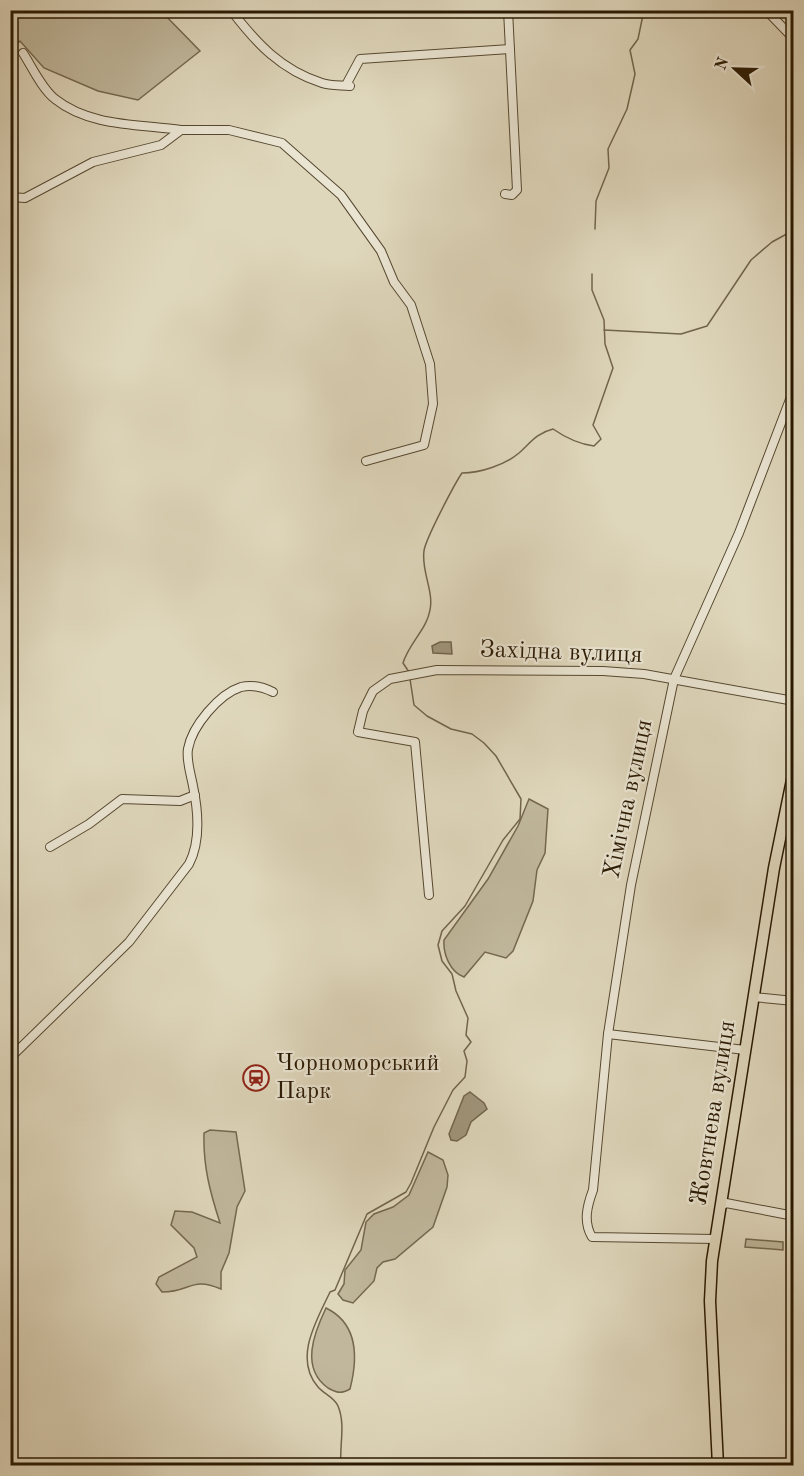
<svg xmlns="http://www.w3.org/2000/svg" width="804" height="1476" font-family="'Old Standard TT',serif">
	<rect width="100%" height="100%" fill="#dfd7bc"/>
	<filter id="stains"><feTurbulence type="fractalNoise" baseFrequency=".00333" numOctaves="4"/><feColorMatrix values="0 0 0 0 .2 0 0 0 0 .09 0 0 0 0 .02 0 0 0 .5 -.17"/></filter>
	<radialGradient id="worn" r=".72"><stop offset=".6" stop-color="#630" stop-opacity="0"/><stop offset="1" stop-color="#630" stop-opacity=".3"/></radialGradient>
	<!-- green -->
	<g fill="#c0b79c" stroke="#74684f" stroke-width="1.5">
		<polygon points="161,11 200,51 138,100 98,91 44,68 20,41 11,50 11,11"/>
		<path d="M529 799 548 809 545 853 537 870 533 901 513 951 506 958 485 952 464 977C450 972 443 954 444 940L488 879 518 826Z"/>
		<path d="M210 1130 236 1132 245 1191 237 1207 229 1253 221 1272V1289C191 1276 191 1292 162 1292L156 1284 159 1277 197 1257 194 1248 171 1225 175 1211 192 1212 220 1223C210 1192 203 1166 204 1133Z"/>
		<polygon points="428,1152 443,1160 448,1175 447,1187 433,1227 395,1259 383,1262 377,1268 374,1281 353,1303 343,1300 338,1294 344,1284 345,1270 361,1250 366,1222 374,1214 393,1207 409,1195"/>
		<polygon points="746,1239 783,1242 783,1250 745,1247"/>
		<path d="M326 1308C359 1324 358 1358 350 1389 341 1394 337 1393 328 1388 300 1368 314 1333 326 1308Z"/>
	</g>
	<!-- water -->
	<g fill="#a1967d" stroke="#71644c" stroke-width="1.5">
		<polygon points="440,642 451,642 452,654 433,653 432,646"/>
		<polygon points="470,1092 484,1103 487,1109 471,1122 466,1135 457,1141 451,1140 449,1134 464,1096"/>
	</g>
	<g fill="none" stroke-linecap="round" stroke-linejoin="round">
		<!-- stream -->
		<g stroke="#71644c" stroke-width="1.5">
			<polyline points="595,229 596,201 609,168 608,149 627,109 635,74 630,50 638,39 644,10"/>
			<polyline points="604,330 681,334 707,326 751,260 772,242 794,230"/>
			<path d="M409 672 403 663C409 643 427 629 430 610 434 591 421 571 424 551 425 540 455 483 462 473 480 473 505 465 519 453 531 442 537 433 553 429 566 438 578 444 594 446L601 439 593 425 613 368 605 344 604 320 592 290V274"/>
			<path d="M341 1466C339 1446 346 1425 338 1406 334 1397 324 1394 318 1387 293 1358 317 1320 330 1292L335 1290 367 1214 406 1192 411 1183 434 1127 453 1090 465 1077 467 1061 464 1051 471 1042 466 1035 468 1018 456 991 452 974 442 961 438 945 442 931 465 906 503 840 520 819 521 799 496 756 484 743 472 734 451 729 427 716 414 705 410 679"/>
		</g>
		<!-- minor casing -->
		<g stroke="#564830" stroke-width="10">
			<g id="minor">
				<path d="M231 10C256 43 281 70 322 83 331 86 341 85 350 86"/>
				<polyline points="766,10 794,39"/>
				<path d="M23 53C32 67 42 89 55 99 90 127 140 124 181 130"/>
				<polyline points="346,85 360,59 510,49"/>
				<polyline points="505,194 512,195 517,190 508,10"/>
				<polyline points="10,197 25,198 93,162 161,145 181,130 229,130 282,143 341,195 381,251 394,282 411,305 430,364 433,404 424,445 366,461"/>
				<polyline points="50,847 89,824 122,799 180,801 195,795"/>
				<polyline points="429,895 415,742 358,732 363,711 373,691 390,679 437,670 603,671 644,674 794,701"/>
				<polyline points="753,997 794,1001"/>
				<polyline points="608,1034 745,1050"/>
				<path d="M10 1058 129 942 189 864C201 841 198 810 193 786 191 775 186 760 188 749 192 726 219 694 241 687 253 684 263 687 273 692"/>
				<polyline points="720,1207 726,1203 794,1216"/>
				<path d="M715 1239 592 1237C583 1222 587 1206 593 1190L608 1034 631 885 674 679 739 533 794 389"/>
			</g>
		</g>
		<!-- major casing -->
		<g stroke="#291902" stroke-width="13">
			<polyline id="major" points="718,1466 710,1301 712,1261 774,868 794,770"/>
		</g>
		<!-- minor -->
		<use href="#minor" stroke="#eae5d3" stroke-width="8"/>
		<!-- major -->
		<use href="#major" stroke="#dfd7bc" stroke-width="10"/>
	</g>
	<!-- icons -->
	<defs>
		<g id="station-ring" transform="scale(1.35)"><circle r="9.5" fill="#eae5d3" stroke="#8f2418" stroke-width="1.5"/><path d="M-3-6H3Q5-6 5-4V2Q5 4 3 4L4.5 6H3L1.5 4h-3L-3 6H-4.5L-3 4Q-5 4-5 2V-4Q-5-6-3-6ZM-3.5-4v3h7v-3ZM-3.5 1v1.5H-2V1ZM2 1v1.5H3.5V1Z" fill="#8f2418"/></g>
	</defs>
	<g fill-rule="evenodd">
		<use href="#station-ring" x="256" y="1078"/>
	</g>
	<g text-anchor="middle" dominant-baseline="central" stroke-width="4.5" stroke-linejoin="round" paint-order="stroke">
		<!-- street labels -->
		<g font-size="24" fill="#291902" stroke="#eae5d3">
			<text transform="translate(561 653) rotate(2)">Західна вулиця</text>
			<text transform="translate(629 799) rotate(-78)">Хімічна вулиця</text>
			<text transform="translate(714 1113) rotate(-81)">Жовтнева вулиця</text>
		</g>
		<!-- poi labels -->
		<g font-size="24" fill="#291902" stroke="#eae5d3" text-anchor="start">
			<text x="276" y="1064">Чорноморський<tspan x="276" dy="28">Парк</tspan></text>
		</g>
	</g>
	<!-- margin -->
	<rect width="804" height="1476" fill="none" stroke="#dfd7bc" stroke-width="36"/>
	<rect x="12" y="12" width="780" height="1452" fill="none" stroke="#291902" stroke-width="3"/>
	<rect x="18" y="18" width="768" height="1440" fill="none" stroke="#291902" stroke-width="1.5"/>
	<!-- north arrow -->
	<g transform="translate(735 69) rotate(292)" stroke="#eae5d3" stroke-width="4.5" paint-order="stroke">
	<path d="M0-4.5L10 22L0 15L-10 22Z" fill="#291902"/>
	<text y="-9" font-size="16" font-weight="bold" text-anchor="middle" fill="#291902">N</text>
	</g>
	<rect width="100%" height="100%" filter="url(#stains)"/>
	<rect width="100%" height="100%" fill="url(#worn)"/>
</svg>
